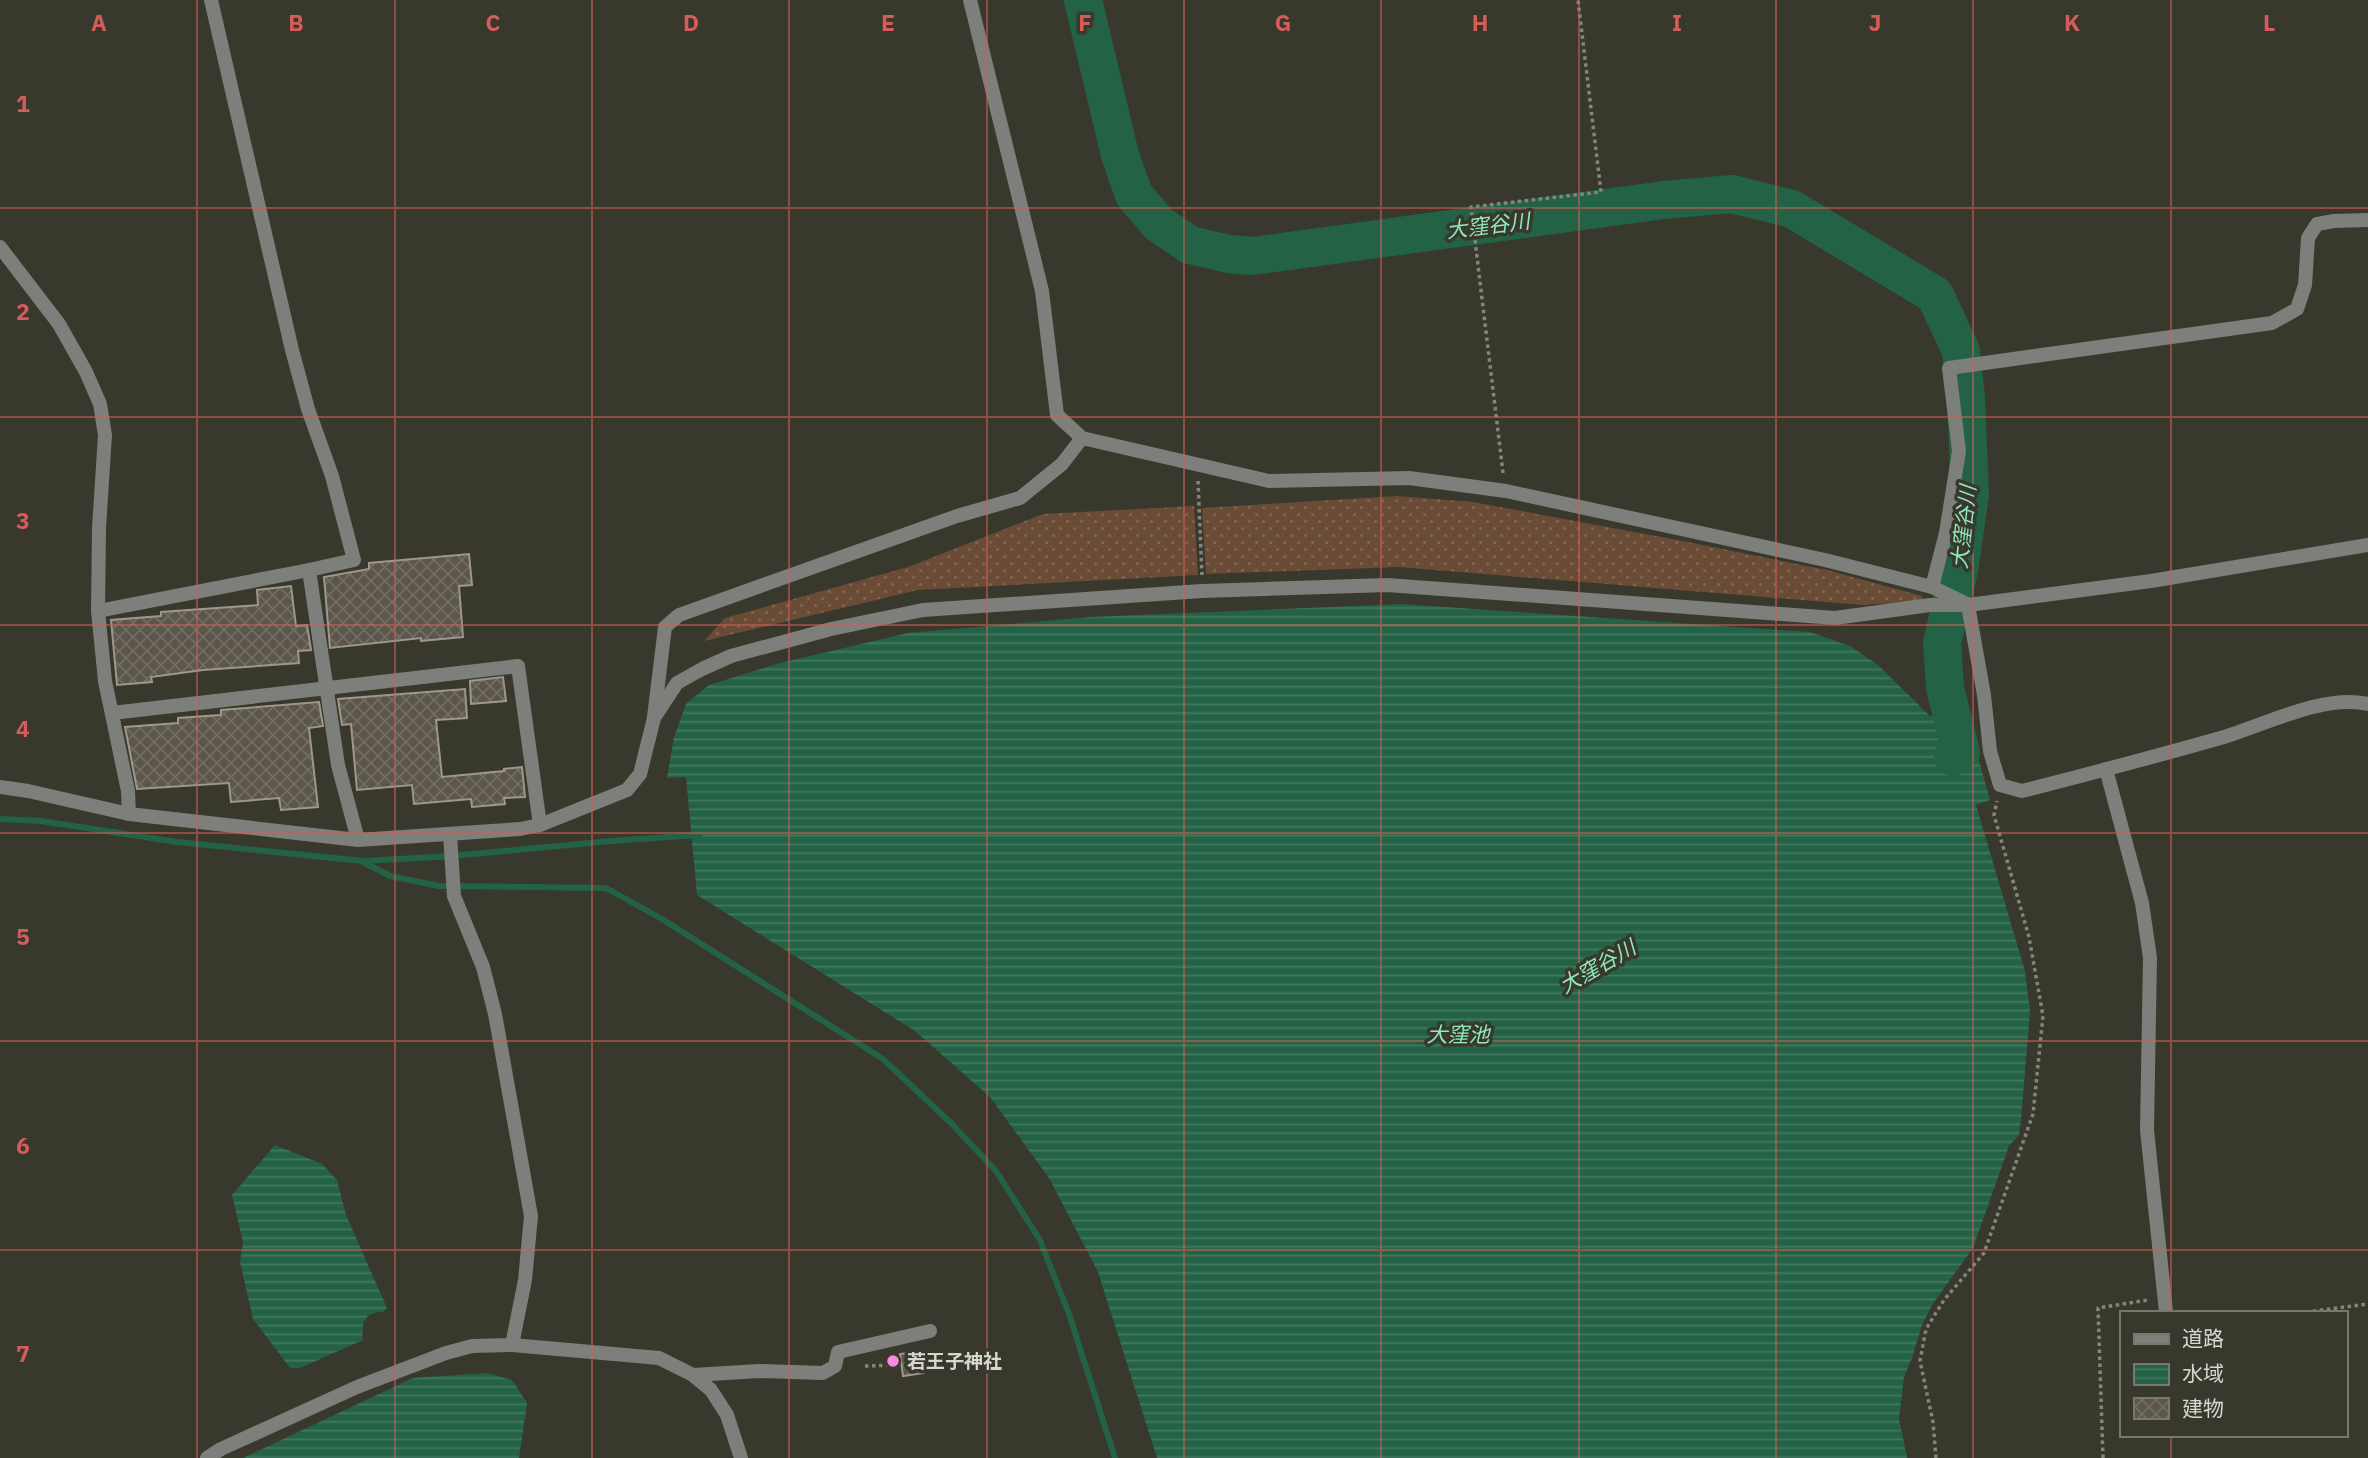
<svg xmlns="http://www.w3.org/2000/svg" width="2368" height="1458" font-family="'IBM Plex Sans','Noto Sans JP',sans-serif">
	<defs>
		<pattern id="grass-dots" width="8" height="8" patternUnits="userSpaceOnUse" patternTransform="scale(1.75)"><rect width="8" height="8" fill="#6a4b36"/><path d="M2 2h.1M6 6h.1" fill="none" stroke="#7f6452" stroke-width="1.8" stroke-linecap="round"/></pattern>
		<pattern id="water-rules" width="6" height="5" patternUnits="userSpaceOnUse" patternTransform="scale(1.75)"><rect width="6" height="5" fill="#246246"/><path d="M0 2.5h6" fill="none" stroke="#437860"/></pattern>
		<pattern id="building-cross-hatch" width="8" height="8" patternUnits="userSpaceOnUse" patternTransform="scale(1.75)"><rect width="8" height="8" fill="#5b554a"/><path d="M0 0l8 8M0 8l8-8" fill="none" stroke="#726d63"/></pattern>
	</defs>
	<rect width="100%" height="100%" fill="#38382d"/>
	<!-- grass -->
	<g fill="url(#grass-dots)">
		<polygon points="1397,496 1473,502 1688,542 1827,570 1922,596 1922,601 1862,605 1399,567 1206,574 1202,508"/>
		<polygon points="1194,506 1198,575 918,590 704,641 725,618 908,567 1043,514"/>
	</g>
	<!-- water -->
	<g fill="url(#water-rules)">
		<polygon points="1401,604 1810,632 1850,646 1878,665 1930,716 1964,707 1990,800 1976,805 2025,971 2030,1010 2021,1120 2019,1135 2009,1146 1973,1248 1932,1305 1922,1325 1912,1358 1904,1377 1899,1419 1907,1458 1157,1458 1098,1272 1049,1178 990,1097 915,1031 697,895 686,777 667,778 674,737 686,704 709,685 780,663 908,633 1091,617"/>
		<path d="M275 1145 322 1164 337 1180 346 1215 387 1308 383 1312C364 1312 361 1323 363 1340L300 1368H290L253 1319 240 1262 243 1242 232 1195Z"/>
		<polygon points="487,1373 512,1380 527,1403 519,1458 243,1458 413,1378"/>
	</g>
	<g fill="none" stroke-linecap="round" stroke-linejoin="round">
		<!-- stream -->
		<g stroke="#246246" stroke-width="6">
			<polyline points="0,819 41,821 177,842 363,861 452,856 611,841 699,835"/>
			<polyline points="363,862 390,876 439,886 606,888 662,919 883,1059 952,1124 996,1171 1040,1240 1069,1314 1115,1458"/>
		</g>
		<!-- river -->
		<polyline stroke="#246246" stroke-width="38" points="1083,0 1120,155 1134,195 1159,224 1190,245 1229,254 1252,256 1664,200 1732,194 1792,209 1935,295 1961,351 1966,396 1970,495 1959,570 1942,643 1945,688 1961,752 1953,757"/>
	</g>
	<!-- building -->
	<g fill="url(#building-cross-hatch)" stroke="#9e978c" stroke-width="2">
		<polygon points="469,554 472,585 459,586 463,637 421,641 421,638 330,648 324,577 369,569 369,563"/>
		<polygon points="291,586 296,626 307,625 311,650 298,651 299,663 203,670 151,677 152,682 117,685 111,620 161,616 161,612 258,605 257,590"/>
		<polygon points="503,677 506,701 471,704 470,681"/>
		<polygon points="465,689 467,718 436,720 442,777 504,771 504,769 522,767 525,797 504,798 505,804 472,807 471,799 414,804 412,785 357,790 351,724 342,725 338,699"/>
		<polygon points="319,702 323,726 309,728 318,807 281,810 279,798 231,802 229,783 137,789 125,727 178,723 178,718 221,715 221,710"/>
		<polygon points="921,1351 924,1373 903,1376 900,1354"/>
	</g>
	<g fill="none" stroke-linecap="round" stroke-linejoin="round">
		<!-- path -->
		<g stroke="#85857c" stroke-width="3.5" stroke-dasharray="3.5 3.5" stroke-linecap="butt">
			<polyline points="1503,473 1471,207 1601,192 1578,0"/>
			<polyline points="1198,481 1202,575"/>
			<polyline points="2299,1313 2368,1304"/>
			<polyline points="865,1366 898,1365"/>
			<polyline points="1936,1458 1933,1422 1920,1361 1926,1329 1944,1300 1984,1253 2033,1114 2043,1016 2029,937 1994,815 1997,801"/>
			<polyline points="2103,1458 2098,1308 2148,1300"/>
		</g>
		<!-- minor -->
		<g stroke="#7c7f7a" stroke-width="14">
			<polyline points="211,0 292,350 308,409 332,476 354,560 309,570 338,765 358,840"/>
			<polyline points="970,0 1042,291 1057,415 1082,438 1269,481 1409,478 1506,491 1825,560 1932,587 1967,604"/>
			<polyline points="0,247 59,324 86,372 100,404 105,435 99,528 98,611 105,681 128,791 129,814"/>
			<polyline points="1932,587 1946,533 1959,451 1949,368 2272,323 2297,309 2305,285 2308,238 2317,224 2334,221 2368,220"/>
			<path d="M1968 605 1984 695 1990 751 2000 785 2022 791C2089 774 2157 756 2224 737 2267 724 2323 694 2368 704"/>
			<polyline points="98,611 309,570"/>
			<polyline points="112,713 518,666 540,825"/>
			<polyline points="654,717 665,627 679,615 957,516 1020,498 1062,464 1082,438"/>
			<polyline points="2106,769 2142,903 2150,958 2147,1130 2166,1312"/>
			<polyline points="0,787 28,791 129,814 358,840 520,829 540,825 627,790 640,774 654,718 677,683 702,669 731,656 831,629 923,610 1202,591 1387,585 1835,618 1930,605 1968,605 2151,581 2368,545"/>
			<polyline points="450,834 454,896 483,967 495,1014 531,1216 525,1280 512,1345"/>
			<polyline points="693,1375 759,1371 823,1373 835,1366 838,1352 930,1331"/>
		</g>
		<!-- tertiary -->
		<polyline stroke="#7c7f7a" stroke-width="14" points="207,1458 221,1449 357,1387 446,1353 472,1346 512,1345 659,1358 693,1375 711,1390 727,1415 741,1458"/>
	</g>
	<!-- grid -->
	<path fill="none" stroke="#d65c5a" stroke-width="2" stroke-opacity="0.55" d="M197 0V1458M395 0V1458M592 0V1458M789 0V1458M987 0V1458M1184 0V1458M1381 0V1458M1579 0V1458M1776 0V1458M1973 0V1458M2171 0V1313M0 208H2368M0 417H2368M0 625H2368M0 833H2368M0 1041H2368M0 1250H2368M2171 1435V1458"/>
	<!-- markers -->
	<circle fill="#fc86e4" stroke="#38382d" stroke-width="2.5" cx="893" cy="1361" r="7"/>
	<g text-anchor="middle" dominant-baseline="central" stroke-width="7" stroke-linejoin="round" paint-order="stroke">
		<!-- poi labels -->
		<g font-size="19" font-weight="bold" fill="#d7d7d0" stroke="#38382d" text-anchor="start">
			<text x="907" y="1361">若王子神社</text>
		</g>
		<!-- water labels -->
		<g font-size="21" font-style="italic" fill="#8ee9bb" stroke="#38382d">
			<text transform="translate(1488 225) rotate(-7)">大窪谷川</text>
			<text transform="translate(1963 527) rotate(-84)">大窪谷川</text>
			<text transform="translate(1597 966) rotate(-30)">大窪谷川</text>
			<text x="1458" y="1034">大窪池</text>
		</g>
	</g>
	<g font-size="23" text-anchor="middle" font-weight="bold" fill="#d65c5a" stroke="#38382d" stroke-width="7" stroke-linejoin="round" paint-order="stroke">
		<text x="99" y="31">A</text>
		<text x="296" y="31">B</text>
		<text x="493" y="31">C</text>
		<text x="691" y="31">D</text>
		<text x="888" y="31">E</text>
		<text x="1085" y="31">F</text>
		<text x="1283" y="31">G</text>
		<text x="1480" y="31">H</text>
		<text x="1677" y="31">I</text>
		<text x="1875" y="31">J</text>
		<text x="2072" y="31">K</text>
		<text x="2269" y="31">L</text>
		<text x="23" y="112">1</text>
		<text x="23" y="320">2</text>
		<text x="23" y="529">3</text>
		<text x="23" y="737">4</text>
		<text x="23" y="945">5</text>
		<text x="23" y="1154">6</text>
		<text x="23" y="1362">7</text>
	</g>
	<!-- legend -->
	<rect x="2120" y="1311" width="228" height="126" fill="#38382d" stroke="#78786e" stroke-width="2"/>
	<rect x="2134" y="1334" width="35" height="10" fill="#7c7f7a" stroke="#78786e" stroke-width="2"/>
	<text x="2182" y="1346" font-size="21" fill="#d7d7d0">道路</text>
	<rect x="2134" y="1364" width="35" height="21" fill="url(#water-rules)" stroke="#78786e" stroke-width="2"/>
	<text x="2182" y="1381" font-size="21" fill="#d7d7d0">水域</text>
	<rect x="2134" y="1398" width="35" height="21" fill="url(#building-cross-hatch)" stroke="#78786e" stroke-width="2"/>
	<text x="2182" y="1416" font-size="21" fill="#d7d7d0">建物</text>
</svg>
